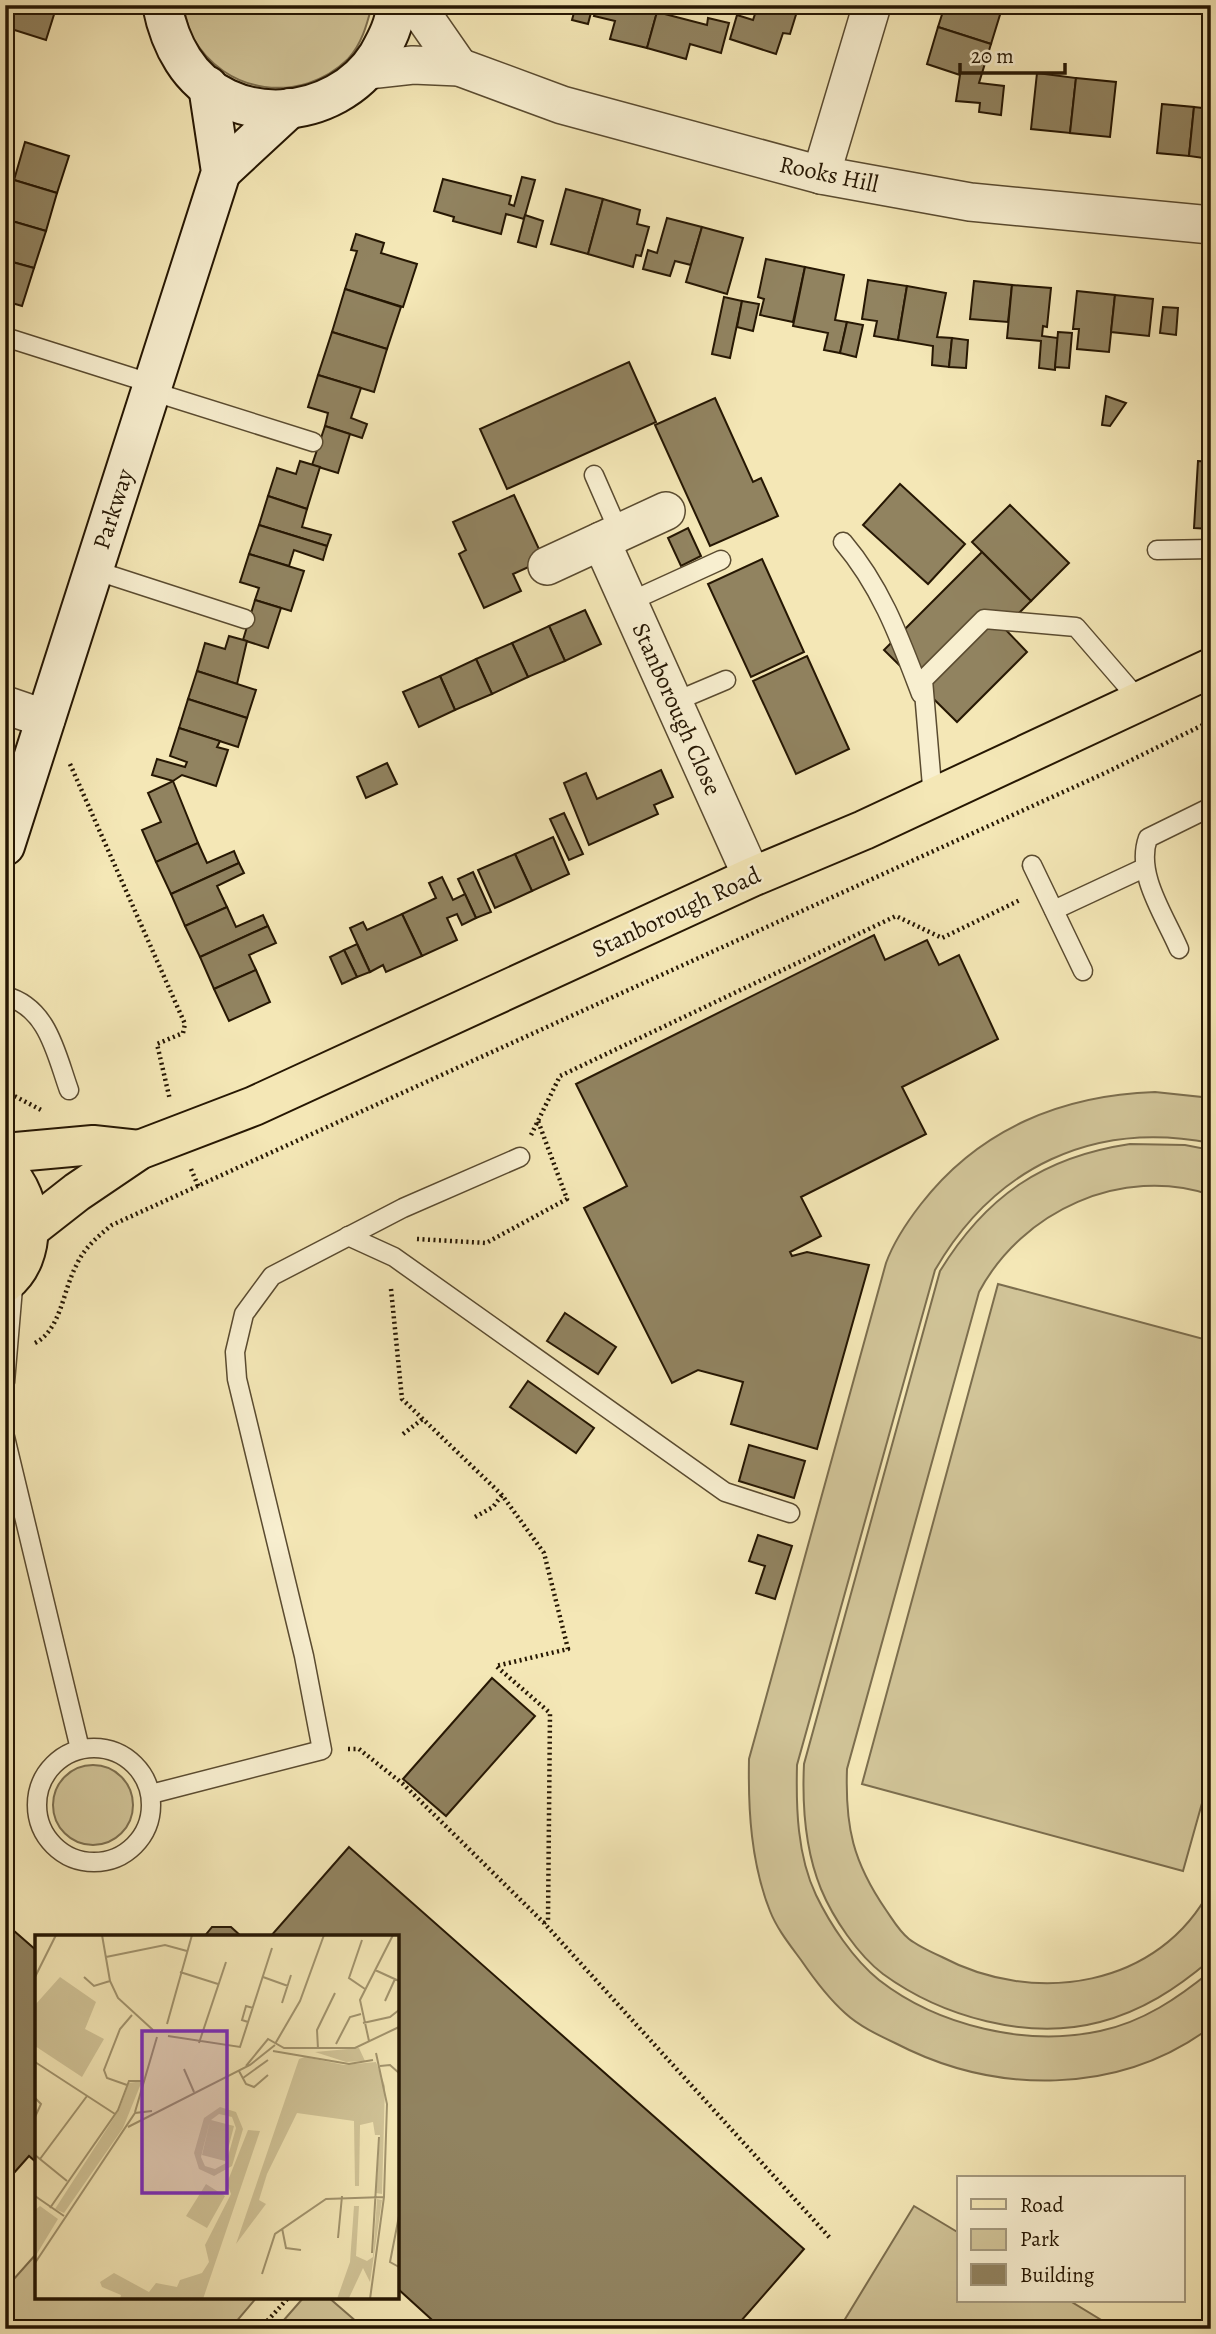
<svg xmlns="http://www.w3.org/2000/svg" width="1216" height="2334" font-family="Alegreya,serif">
	<rect width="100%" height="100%" fill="#f4e7b6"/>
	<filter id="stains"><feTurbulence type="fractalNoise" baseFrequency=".00286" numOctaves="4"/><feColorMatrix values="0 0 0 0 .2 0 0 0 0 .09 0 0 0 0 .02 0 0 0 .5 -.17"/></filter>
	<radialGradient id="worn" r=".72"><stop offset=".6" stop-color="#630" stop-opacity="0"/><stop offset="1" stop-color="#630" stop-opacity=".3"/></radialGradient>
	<!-- green -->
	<g fill="#d1c498" stroke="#7c6e4e" stroke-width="2">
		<path d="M183 5H372C367 24 362 44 348 59 301 105 224 95 192 36 187 27 186 15 183 5Z"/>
		<polygon points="5,732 14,747 5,787"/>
		<path d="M1155 1092 1211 1098V1143C1093 1120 995 1167 935 1270L797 1765C796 1807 797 1855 816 1895 830 1924 853 1959 879 1980 938 2026 1027 2047 1100 2031 1143 2022 1178 1998 1211 1971V2027C1118 2096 995 2095 895 2043 878 2035 859 2026 845 2013 827 1997 814 1979 801 1960 790 1945 777 1929 770 1911 751 1863 748 1810 749 1759L886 1263C894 1241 907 1222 921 1204 979 1129 1062 1095 1155 1092Z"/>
		<path d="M1130 1144 1185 1145 1211 1150V1195C1122 1165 1022 1211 979 1292L847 1769C845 1827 853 1862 886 1910 893 1920 899 1931 909 1939 918 1946 931 1952 942 1957 1034 2006 1160 1988 1211 1888L1209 1961C1176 1989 1142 2011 1100 2022 1028 2041 942 2017 883 1974 858 1955 833 1918 821 1889 805 1850 802 1806 804 1764L940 1271C986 1196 1043 1157 1130 1144Z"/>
		<polygon points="998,1284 1211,1341 1211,1771 1183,1871 862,1784"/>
		<circle cx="93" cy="1805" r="40"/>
		<polygon points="914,2206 959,2233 959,2301 1070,2301 1116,2329 839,2329"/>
		<polygon points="37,2253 37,2297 257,2297 230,2329 24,2329 5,2312 5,2289"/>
		<polygon points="304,2297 328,2297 365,2329 276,2329"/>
	</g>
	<!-- building -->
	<g fill="#918360" stroke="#261703" stroke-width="2">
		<polygon points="5,5 57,5 46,40 5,27"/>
		<polygon points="576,5 593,5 588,24 572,20"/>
		<polygon points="597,5 659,5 647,48 610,39 615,21 594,16"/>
		<polygon points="758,5 799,5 790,34 783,33 776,54 730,39 737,15 753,20"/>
		<polygon points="945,5 1003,5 991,44 938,27"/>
		<polygon points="657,12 707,25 708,18 729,23 721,53 690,44 686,59 647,48"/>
		<polygon points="938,27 991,44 979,83 1004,86 1001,115 979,112 980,103 956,101 960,75 927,64"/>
		<polygon points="1037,73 1076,78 1070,133 1031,129"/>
		<polygon points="1076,78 1116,82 1110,137 1070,133"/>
		<polygon points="1162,104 1194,107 1189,156 1157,153"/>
		<polygon points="1194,107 1211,109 1211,159 1189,156"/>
		<polygon points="25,142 69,156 57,193 14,180"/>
		<polygon points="522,177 535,180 524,219 506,214 501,234 453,221 454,217 434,211 443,179 511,196 509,204 514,206"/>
		<polygon points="14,180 57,193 46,231 5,219"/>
		<polygon points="566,189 603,199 588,254 551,244"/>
		<polygon points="603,199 640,210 637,224 649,227 641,256 636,255 633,267 588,254"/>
		<polygon points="525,215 543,221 536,247 518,242"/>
		<polygon points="667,218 702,227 691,265 675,261 670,276 643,269 648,250 657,253"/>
		<polygon points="5,219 46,231 34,268 5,260"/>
		<polygon points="702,227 743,238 727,294 686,282"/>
		<polygon points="356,234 384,243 381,253 417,264 403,307 345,289 357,251 351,250"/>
		<polygon points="766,259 805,267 793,322 760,315 764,299 758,297"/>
		<polygon points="5,260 34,268 22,306 5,301"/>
		<polygon points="805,267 844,275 835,320 847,322 840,353 824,350 828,333 793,326"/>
		<polygon points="868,280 907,286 898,340 874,336 877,321 862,319"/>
		<polygon points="974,281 1012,285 1008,322 970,319"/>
		<polygon points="1012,285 1051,288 1047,327 1043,326 1042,336 1058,338 1055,370 1039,368 1041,341 1007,338"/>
		<polygon points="907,286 946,293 937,337 952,338 949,367 932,365 933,346 898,340"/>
		<polygon points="345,289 401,307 387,349 332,332"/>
		<polygon points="1077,291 1115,295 1109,352 1077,349 1079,329 1073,329"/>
		<polygon points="1115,295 1153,299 1149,336 1111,332"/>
		<polygon points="724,297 742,301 730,358 712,354"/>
		<polygon points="742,301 759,304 753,331 737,327"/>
		<polygon points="1163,307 1178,308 1176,335 1160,333"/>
		<polygon points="847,322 863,325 856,357 840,353"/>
		<polygon points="332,332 387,349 374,392 318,375"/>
		<polygon points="1058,332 1072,333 1069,368 1055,367"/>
		<polygon points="952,338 968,340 966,368 949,367"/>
		<polygon points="629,362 656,422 507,489 480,429"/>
		<polygon points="318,375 361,388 351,418 367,424 362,438 325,426 328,413 308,407"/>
		<polygon points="1106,396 1126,403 1110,426 1102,425"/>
		<polygon points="715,398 753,482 761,478 778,516 710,546 655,425"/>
		<polygon points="325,426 350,434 338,473 312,465"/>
		<polygon points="300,461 320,467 307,509 268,496 277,468 296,474"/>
		<polygon points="1198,461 1211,462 1211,529 1194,528"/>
		<polygon points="900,484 965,544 928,584 863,525"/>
		<polygon points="514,495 544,560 513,574 521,591 484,608 459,554 466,550 453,522"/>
		<polygon points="268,496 307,509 302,527 331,535 327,546 259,525"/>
		<polygon points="1010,505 1069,563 1031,601 972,542"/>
		<polygon points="259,525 327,546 323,560 294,550 289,566 249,554"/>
		<polygon points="688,528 701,556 681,566 668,538"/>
		<polygon points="982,552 1031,601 1004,628 1027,652 957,722 884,650"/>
		<polygon points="249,554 304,571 291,611 255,600 259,588 240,582"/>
		<polygon points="762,559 804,652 751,677 708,584"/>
		<polygon points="255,600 281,608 268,648 243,640"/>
		<polygon points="585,610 601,644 565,661 549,626"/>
		<polygon points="549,626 565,661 528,677 512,643"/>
		<polygon points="229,636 247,641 237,684 197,671 205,643 225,649"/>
		<polygon points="512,643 528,677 492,694 476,659"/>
		<polygon points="807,656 849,749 796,774 753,681"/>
		<polygon points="476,659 492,694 455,710 440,676"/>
		<polygon points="197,671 256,690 247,718 188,699"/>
		<polygon points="440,676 455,710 419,727 403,692"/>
		<polygon points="188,699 247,718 238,747 179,728"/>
		<polygon points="179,728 220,741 217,747 228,750 216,786 182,775 173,781 152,775 157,759 185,767 187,762 170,756"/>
		<polygon points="387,763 397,784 366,798 357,777"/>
		<polygon points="661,770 673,797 654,805 658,814 589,845 564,783 586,773 597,799"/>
		<polygon points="173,781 198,843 156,862 142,830 161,822 148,793"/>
		<polygon points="564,813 583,854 569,860 550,819"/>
		<polygon points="553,837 569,874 532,891 515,854"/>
		<polygon points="198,843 207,863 234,851 239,863 171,894 156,862"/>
		<polygon points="515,854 532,891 495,908 478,870"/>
		<polygon points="239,863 244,873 217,886 227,907 185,926 171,894"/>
		<polygon points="473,872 491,912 476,918 458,879"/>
		<polygon points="442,877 453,900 465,894 476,918 462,925 457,914 447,918 457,940 422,956 402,914 436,898 429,883"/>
		<polygon points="227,907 236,927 263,915 268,926 200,957 185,926"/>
		<polygon points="402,914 422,956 386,972 383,965 370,972 350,928 363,922 367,930"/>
		<polygon points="268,926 276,943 249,955 256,970 214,989 200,957"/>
		<polygon points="874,935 885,960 927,940 939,965 959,955 998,1039 902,1087 926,1134 801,1197 821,1236 790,1252 792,1256 807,1252 869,1265 817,1449 731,1424 743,1382 698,1370 672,1383 584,1208 627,1186 576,1084"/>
		<polygon points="357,944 370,972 357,977 344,950"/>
		<polygon points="344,950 357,977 342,984 330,957"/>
		<polygon points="256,970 270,1002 229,1021 214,989"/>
		<polygon points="565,1313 616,1347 598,1374 547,1341"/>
		<polygon points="528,1381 594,1428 576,1453 510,1407"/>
		<polygon points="749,1445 805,1461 794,1498 739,1481"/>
		<polygon points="758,1535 792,1546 775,1599 756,1593 765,1566 749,1561"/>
		<polygon points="492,1678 535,1716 446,1816 403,1779"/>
		<polygon points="349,1847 804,2249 734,2329 442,2329 397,2288 397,1937 270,1937"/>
		<polygon points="5,1923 37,1951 37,2163 29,2156 5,2183"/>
		<polygon points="212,1927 231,1927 242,1937 204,1937"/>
	</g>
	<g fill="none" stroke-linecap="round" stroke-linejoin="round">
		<!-- lane casing -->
		<g stroke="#5a4b30" stroke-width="21">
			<g id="lane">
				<polyline points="5,337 153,384"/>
				<polyline points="151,391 313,442"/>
				<polyline points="594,475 619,532"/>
				<path d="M843 542C882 588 900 639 921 694"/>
				<polyline points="1157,550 1211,549"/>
				<polyline points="94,570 245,619"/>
				<polyline points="629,602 721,560"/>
				<polyline points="674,702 726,680"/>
				<polyline points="933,798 923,680 984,619 1076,627 1140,701"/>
				<polyline points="1032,865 1083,971"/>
				<polyline points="1054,910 1144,868"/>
				<path d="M1179 949C1165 916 1135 874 1148 838L1211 807"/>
				<path d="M5 996C48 1007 56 1054 69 1090"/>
				<polyline points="348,1236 394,1257 725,1492 790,1513"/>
				<polyline points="5,1382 14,1276"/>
				<polyline points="5,1437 80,1749"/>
				<circle cx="94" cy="1805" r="57"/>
				<polyline points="151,1794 322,1750 304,1656 237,1379 235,1352 244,1314 272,1276 403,1208 520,1157"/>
			</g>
		</g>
		<!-- street casing -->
		<g stroke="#5a4b30" stroke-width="40">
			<g id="street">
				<polyline points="416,5 459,67"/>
				<polyline points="368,70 413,65 459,67 562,105 821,175 970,202 1211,225"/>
				<polyline points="821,175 872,5"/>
				<polyline points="601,541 752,877"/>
				<polyline points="547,566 666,511"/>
				<polyline points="5,705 46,719"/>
			</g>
		</g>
		<!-- secondary casing -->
		<g stroke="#261703" stroke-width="42">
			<g id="secondary">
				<path d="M162 5C166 25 172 43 183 60 228 131 336 122 378 55 387 39 395 24 396 5"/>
				<polyline points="221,172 290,108"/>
				<polyline points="5,846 221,172 208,86"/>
			</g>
		</g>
		<!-- primary casing -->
		<g stroke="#261703" stroke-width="42">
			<g id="primary">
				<polyline points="5,1153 93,1145 139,1150"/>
				<path d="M5 1170C35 1198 38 1257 5 1283"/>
				<polyline points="31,1228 77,1192 139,1150 254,1106 752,877 864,830 1211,668"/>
			</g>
		</g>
		<!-- path -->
		<g stroke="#261703" stroke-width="4.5" stroke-dasharray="2 3.5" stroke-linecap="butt">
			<polyline points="70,764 185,1024 183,1033 157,1044 170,1100"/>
			<polyline points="5,1091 43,1111"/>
			<polyline points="531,1135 560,1076 896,916 942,938 1020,900"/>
			<polyline points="191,1169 199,1188"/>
			<polyline points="417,1239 486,1243 567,1199 538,1121"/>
			<polyline points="391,1289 402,1399 502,1495 544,1553 568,1649 496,1666 550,1713 548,1920 544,1923"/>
			<path d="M35 1343C61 1330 63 1290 76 1266 84 1248 97 1237 112 1225L1105 773 1211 721"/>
			<polyline points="403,1434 424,1418"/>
			<polyline points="475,1517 493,1507 502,1495"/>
			<polyline points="348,1749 359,1749 403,1784 544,1923 830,2238"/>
			<polyline points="260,2329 289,2297"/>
		</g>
		<!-- lane -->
		<use href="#lane" stroke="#f8efd0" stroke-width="18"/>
		<!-- street -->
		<use href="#street" stroke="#f8efd0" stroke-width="37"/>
		<!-- secondary -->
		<use href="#secondary" stroke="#f8efd0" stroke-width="38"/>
		<!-- primary -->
		<use href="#primary" stroke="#f4e7b6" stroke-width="38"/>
	</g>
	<g text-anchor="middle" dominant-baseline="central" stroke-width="5" stroke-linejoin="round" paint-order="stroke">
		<!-- street labels -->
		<g font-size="24" fill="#261703" stroke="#f8efd0">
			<text transform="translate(829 174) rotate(12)">Rooks Hill</text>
			<text transform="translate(113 509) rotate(-72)">Parkway</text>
			<text transform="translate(677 709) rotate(66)">Stanborough Close</text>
			<text transform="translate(676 912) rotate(-25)">Stanborough Road</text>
		</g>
	</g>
	<!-- overview -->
	<g transform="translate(35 1935)">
		<rect width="364" height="364" fill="#f4e7b6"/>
		<path d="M25 42 61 67 50 94 69 104 47 142 0 111V70ZM324 113 330 126 311 127 280 117ZM270 122 309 130 341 127 350 151 347 259 341 258 345 200H340L338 187 325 190 324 251H320L319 186 262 178 232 239 224 265 231 269 201 309 264 124ZM107 146 88 193 29 278 20 274 84 175 94 148ZM185 172 201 177 208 194 197 231 179 241 164 234 159 218 169 183ZM184 179 197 182 201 193 191 228 180 234 170 231 166 222 175 186 167 220 190 226 199 191 176 185ZM213 195 225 196 168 364H85L86 360 67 352 65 347 79 338 114 357 121 348 142 352 145 345 167 338 174 327 170 310 196 259 192 248ZM171 249 190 261 172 293 151 281ZM342 264 347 265 335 347 328 333 314 363 302 364 315 327 319 271H324L321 321 332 326 338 322ZM5 271 23 284 0 322V275Z" fill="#d1c498" fill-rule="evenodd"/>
		<path fill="none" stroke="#a2946e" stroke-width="2" d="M67 0 75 46 83 63 118 95M327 5 314 43 330 54M71 22 130 10 152 16M340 35 364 46M145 37 183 49M0 42 21 0M49 42 59 51 75 46M228 42 253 51M350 66 360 44M247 68 256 40M213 87 207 85 211 71 218 73M328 88 355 82 364 75M132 89 157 0M133 101 205 112 237 13M334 106 325 65 358 0M164 108 191 27M240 109 265 66 289 0M301 109 315 82 326 79M283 114 282 95 300 58M238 116 314 129 338 125M0 127 80 179M211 131 233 104 249 113H320L364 92M345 131 355 130 364 138M149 134 159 157M204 136 211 149 219 152 233 140M208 143 233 125M92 150 72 143 69 135 85 94 97 80M0 163 6 169 0 182M100 177 122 102M93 192 215 130 240 110M0 220 32 246M5 224 52 161M0 261 29 281M15 273 83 175 94 146H110M364 281 355 327 364 332M247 293 251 313 266 315M303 303 307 261M337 318 344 202M0 328 100 178 117 176M227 339 240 299 291 264 349 262M335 364 349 262 352 169 341 118"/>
		<path fill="#7b2cbf" fill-opacity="0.15" stroke="#7b2cbf" stroke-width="3.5" d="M107 96H192V258H107Z"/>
		<rect width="364" height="364" fill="none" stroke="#261703" stroke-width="3.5"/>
	</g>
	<!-- margin -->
	<rect width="1216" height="2334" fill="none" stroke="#f4e7b6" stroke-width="28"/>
	<rect x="7" y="7" width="1202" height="2320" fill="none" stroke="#261703" stroke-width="3.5"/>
	<rect x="14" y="14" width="1188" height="2306" fill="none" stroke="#261703" stroke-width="2"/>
	<!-- legend -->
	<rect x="957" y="2176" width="228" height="126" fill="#f8efd0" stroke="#a4997e" stroke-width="2"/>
	<rect x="971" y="2199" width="35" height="10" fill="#f4e7b6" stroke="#a4997e" stroke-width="2"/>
	<text x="1020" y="2212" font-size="21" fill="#261703">Road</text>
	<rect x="971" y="2229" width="35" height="21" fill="#d1c498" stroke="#a4997e" stroke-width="2"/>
	<text x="1020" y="2246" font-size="21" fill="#261703">Park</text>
	<rect x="971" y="2264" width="35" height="21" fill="#918360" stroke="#a4997e" stroke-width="2"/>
	<text x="1020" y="2282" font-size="21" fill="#261703">Building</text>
	<!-- scale -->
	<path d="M960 63v10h105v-10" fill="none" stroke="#261703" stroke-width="3.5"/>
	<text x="971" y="63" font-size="21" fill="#261703" stroke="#f8efd0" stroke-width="5" paint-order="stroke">20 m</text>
	<rect width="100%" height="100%" filter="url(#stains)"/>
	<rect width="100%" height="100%" fill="url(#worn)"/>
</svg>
